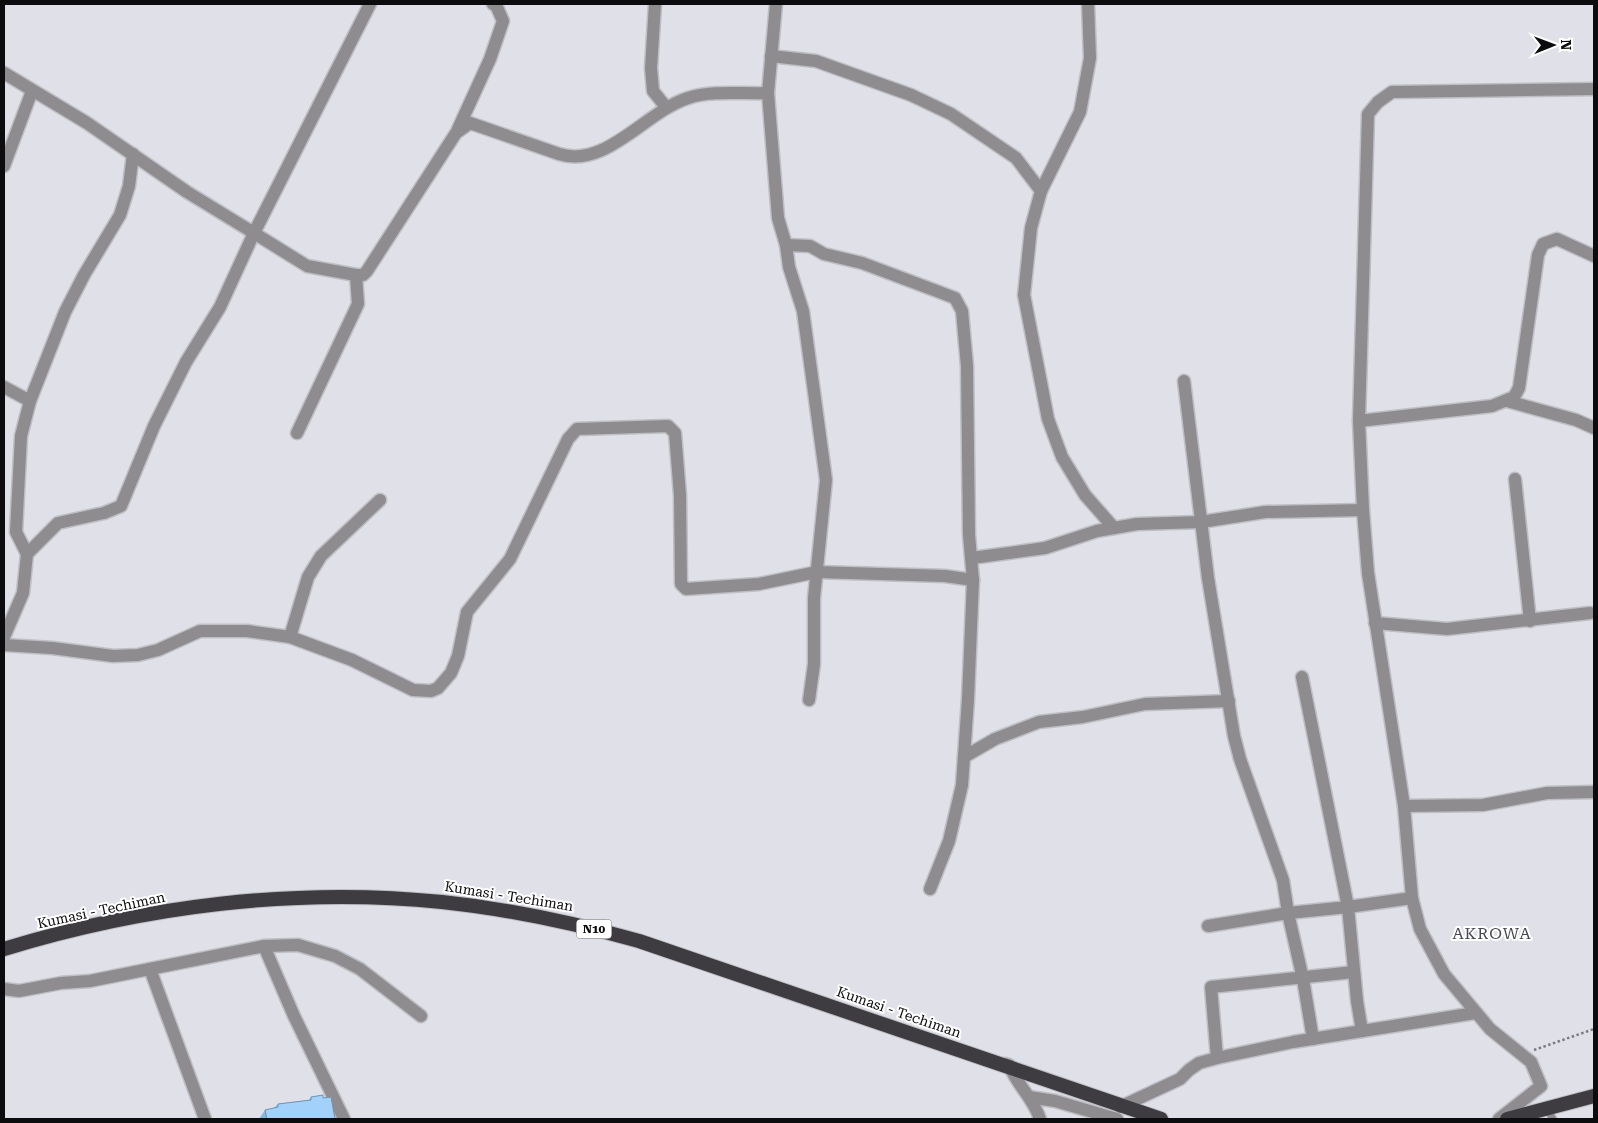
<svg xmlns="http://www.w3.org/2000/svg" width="1598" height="1123" font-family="'Roboto Serif',serif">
	<rect width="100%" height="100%" fill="#e0e1e8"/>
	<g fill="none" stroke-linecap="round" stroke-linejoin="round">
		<!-- service casing -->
		<g stroke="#bebfc5" stroke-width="9">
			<polyline id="service" points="1547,1109 1553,1119"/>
		</g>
		<!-- minor casing -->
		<g stroke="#bebfc5" stroke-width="15">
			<g id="minor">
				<path d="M370 4 254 233 307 266 356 275H363L367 271 456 133 470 123 559 154C606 169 645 112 688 98 712 90 743 94 768 93"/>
				<polyline points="655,4 651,68 653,91 666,107"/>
				<polyline points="776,4 768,93 778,218 786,245 789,267 803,311 826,480 814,598 814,664 809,700"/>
				<polyline points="771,56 816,61 911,95 951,114 1016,158 1041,191 1031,228 1024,295 1048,419 1062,457 1085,495 1114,528"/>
				<polyline points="4,73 87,123 187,192 254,233 220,307 186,362 154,426 121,506 104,513 58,523 27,554 23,593 4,637"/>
				<polyline points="458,129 490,59 503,21 496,5 493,4"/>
				<polyline points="4,166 32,91"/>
				<polyline points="1041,191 1080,112 1090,58 1088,4"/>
				<polyline points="786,245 810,246 824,254 862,263 934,290 955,298 962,311 967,366 969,535 973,580 968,699 962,785 949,841 930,889"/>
				<polyline points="1184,381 1208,578 1234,736 1240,759 1283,880 1288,913 1303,979 1313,1039"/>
				<polyline points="4,387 30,401"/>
				<polyline points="1507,401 1576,420 1594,428"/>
				<polyline points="1359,421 1492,406 1514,397 1519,388 1538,255 1543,244 1557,239 1594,256"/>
				<polyline points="297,433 358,304 356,275"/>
				<polyline points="1515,479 1530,621"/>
				<polyline points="27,554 16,532 21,436 30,401 65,312 84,275 120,215 129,186 133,154"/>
				<polyline points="972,558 1045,548 1097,531 1137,524 1201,522 1265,512 1363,510"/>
				<polyline points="1375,623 1447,629 1590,613"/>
				<polyline points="290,637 308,577 321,556 380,500"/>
				<polyline points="4,645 52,648 113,656 138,655 158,650 200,631 247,631 290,637 352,660 413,690 431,691 438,688 451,673 458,656 467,612 510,559 568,439 577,429 668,426 675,433 680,495 681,584 686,589 759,584 817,572 945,576 973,580"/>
				<polyline points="964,757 995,739 1039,722 1083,717 1145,704 1229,701"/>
				<polyline points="1404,806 1483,805 1547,793 1594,792"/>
				<polyline points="1208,926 1288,913 1348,907 1302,677"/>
				<polyline points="264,946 294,1016 344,1119"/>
				<polyline points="150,969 205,1119"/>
				<polyline points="4,989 19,991 61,983 90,981 264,946 298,945 335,956 360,969 421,1016"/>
				<polyline points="1362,1031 1357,1001 1348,907 1412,898"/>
				<polyline points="1217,1058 1211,987 1354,972"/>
				<path d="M1005 1064 1009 1065C1017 1085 1034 1099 1040 1119"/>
				<polyline points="1029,1097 1055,1101 1117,1119"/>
				<polyline points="1120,1107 1180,1079 1189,1070 1199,1063 1217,1058 1293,1042 1475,1013"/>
				<polyline points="1499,1119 1541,1086 1531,1062 1490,1029 1444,974 1420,929 1412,898 1404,806 1368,573 1363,510 1359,421 1368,114 1378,102 1392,92 1594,89"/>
			</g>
		</g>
		<!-- trunk casing -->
		<g stroke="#bebfc5" stroke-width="16">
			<g id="trunk">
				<path d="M4 949C144 906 296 887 442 902 509 909 574 923 639 941L1161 1119"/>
				<polyline points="1507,1119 1594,1096"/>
			</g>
		</g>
		<!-- path -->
		<polyline stroke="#7b7c81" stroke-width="2.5" stroke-dasharray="2.5 2.5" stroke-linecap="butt" points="1534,1050 1594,1029"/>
		<!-- service -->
		<use href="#service" stroke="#8e8c8f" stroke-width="7"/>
		<!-- minor -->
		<use href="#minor" stroke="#8e8c8f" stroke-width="12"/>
		<!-- trunk -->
		<use href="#trunk" stroke="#3e3c40" stroke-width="14"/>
	</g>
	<!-- wall -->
	<polygon fill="#8bb5d9" points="311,1097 323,1098 335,1119 259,1119 265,1110 274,1108 278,1104 309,1100"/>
	<!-- building -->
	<polygon fill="#a2d2fc" stroke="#7193b0" points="323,1095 323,1098 331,1097 335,1119 267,1119 265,1110 278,1107 278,1104 311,1100 311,1097"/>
	<g text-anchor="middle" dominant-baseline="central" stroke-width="4" stroke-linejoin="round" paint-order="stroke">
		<!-- shield labels -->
		<rect fill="#fff" stroke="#555556" stroke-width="1" x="576.5" y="919.5" width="35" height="19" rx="4"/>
		<g font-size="12" font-weight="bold" fill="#0c0c0e">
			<text x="594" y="929">N10</text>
		</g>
		<!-- street labels -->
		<g font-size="14" fill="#0c0c0e" stroke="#fff">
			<text transform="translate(509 896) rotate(9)">Kumasi - Techiman</text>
			<text transform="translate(101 910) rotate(-12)">Kumasi - Techiman</text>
			<text transform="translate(899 1012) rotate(19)">Kumasi - Techiman</text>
		</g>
		<!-- quarter labels -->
		<g font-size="16" letter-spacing="1" fill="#48494f" stroke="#fff">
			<text x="1492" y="933">AKROWA</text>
		</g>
	</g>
	<!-- border -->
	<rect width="1598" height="1123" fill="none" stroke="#0c0c0e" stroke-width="10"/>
	<!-- north arrow -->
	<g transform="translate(1553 45) rotate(89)" stroke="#ffffff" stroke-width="4" paint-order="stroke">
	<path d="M0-4L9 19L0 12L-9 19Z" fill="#0c0c0e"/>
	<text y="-8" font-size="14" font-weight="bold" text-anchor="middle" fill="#0c0c0e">N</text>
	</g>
</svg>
